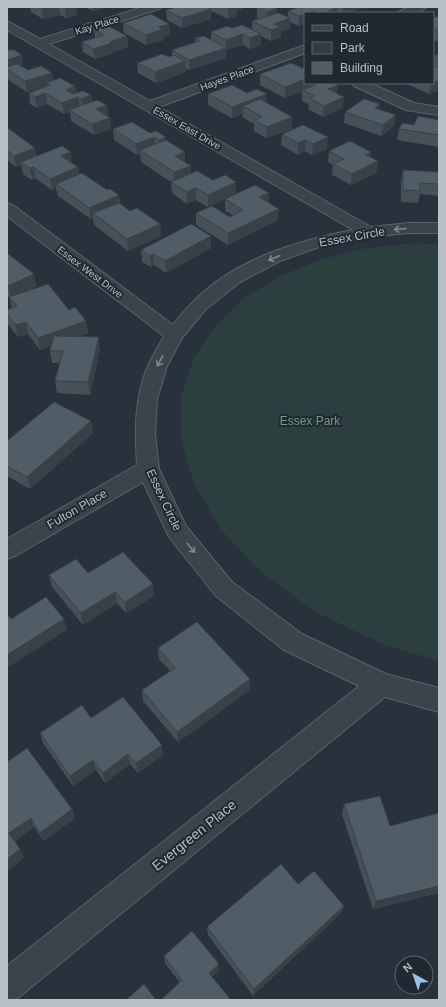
<svg xmlns="http://www.w3.org/2000/svg" width="446" height="1007" font-family="Helvetica,sans-serif">
	<rect width="100%" height="100%" fill="#27323c"/>
	<!-- green -->
	<polygon fill="#2a3f3e" points="415,243 439,244 439,661 387,646 319,614 263,574 221,530 194,484 181,439 181,397 193,359 215,326 244,298 281,276 322,259 367,248"/>
	<g fill="none" stroke-linecap="round" stroke-linejoin="round">
		<!-- minor casing -->
		<g stroke="#59626a" stroke-width="2">
			<g id="minor">
				<path d="M143 7H161L159 9 49 44 150 101 305 45V53L159 107 371 227 409 223H439V233H409L368 237 322 246 280 261 240 282 206 309 182 338 167 366 157 399 155 434 159 469 186 526 232 582 302 634 386 674 439 688V712L385 697 18 998 7 1000V966L359 686 284 650 216 596 169 537 143 482 15 556 7 559V539L137 465C135 432 134 398 148 366 152 356 159 346 164 336L7 216V203L13 205 173 325C179 317 186 309 193 302 235 259 296 241 353 230L7 30V21L40 39Z"/>
				<path d="M410 7H426C419 15 408 13 398 13L400 11Z"/>
				<polygon points="353,83 370,83 414,103 439,107 439,115 406,110 354,86"/>
			</g>
		</g>
		<!-- minor -->
		<use href="#minor" fill="#3b444c" fill-rule="evenodd"/>
	</g>
	<!-- wall -->
	<g fill="#455059">
		<polygon points="30,7 76,7 77,15 66,18 60,15 43,19 31,12"/>
		<polygon points="85,7 108,7 93,11"/>
		<polygon points="211,7 242,7 242,9 237,11 237,16 228,19 211,11 211,19 182,28 167,20 166,10 211,9"/>
		<polygon points="257,7 288,17 288,11 300,7 365,7 348,13 305,13 299,26 290,22 290,29 281,31 281,37 271,41 261,36 261,45 250,49 243,45 226,50 226,58 189,70 185,68 186,72 156,83 138,73 137,63 172,56 172,50 195,42 195,38 211,40 211,32 232,28 252,30 252,21 260,19 257,18"/>
		<polygon points="439,16 439,40 437,41 433,40 433,18"/>
		<polygon points="123,23 170,34 164,36 164,40 146,45 124,33"/>
		<polygon points="94,29 127,36 128,47 113,52 113,53 95,59 83,52 82,42 95,37"/>
		<polygon points="7,50 23,65 21,66 28,70 52,73 53,80 75,86 76,93 91,95 92,102 107,105 108,116 111,129 94,135 71,121 70,112 64,114 47,104 37,108 30,104 29,93 47,86 27,92 7,79"/>
		<polygon points="439,54 439,90 429,94 407,84 407,83 433,83 433,64 434,56"/>
		<polygon points="260,74 305,83 316,83 316,85 337,94 343,108 323,117 308,109 309,104 302,101 302,91 285,98 260,85"/>
		<polygon points="208,94 266,103 292,117 292,129 266,138 254,131 254,124 242,117 243,114 232,118 208,105"/>
		<polygon points="379,109 396,115 394,126 381,136 344,123 345,112"/>
		<polygon points="439,120 439,147 397,140 399,129 414,125"/>
		<polygon points="303,125 327,149 312,155 305,151 298,155 281,145 282,134"/>
		<polygon points="7,128 37,156 72,163 79,175 107,190 119,195 120,203 130,211 160,224 161,236 128,251 94,225 93,218 91,219 58,196 56,188 52,190 35,178 32,180 23,174 21,165 16,167 7,160"/>
		<polygon points="113,129 150,133 166,137 166,140 185,162 191,173 213,180 236,182 236,194 208,207 196,200 187,204 172,193 171,182 141,162 140,154 137,155 114,140"/>
		<polygon points="329,151 371,158 378,161 376,173 351,185 332,175 333,165 328,162"/>
		<polygon points="403,170 439,172 439,196 420,194 418,203 401,202 401,182"/>
		<polygon points="269,193 268,202 278,220 228,245 196,225 196,213 230,217 233,215 225,211 225,199"/>
		<polygon points="211,248 166,273 154,265 151,267 142,262 141,250"/>
		<polygon points="7,253 34,274 36,286 25,292 69,310 86,321 88,333 77,337 100,349 90,395 57,393 55,381 60,363 52,363 50,351 51,346 40,350 28,334 18,337 7,323 7,310 12,308 9,297 7,295"/>
		<polygon points="91,421 93,433 30,489 7,476 7,441"/>
		<polygon points="88,573 154,596 126,613 117,603 83,625 52,587 49,575"/>
		<polygon points="158,648 250,679 250,690 178,742 143,701 142,690 170,671 159,659"/>
		<polygon points="91,718 163,755 138,773 130,764 105,783 96,770 73,786 43,743 40,733"/>
		<polygon points="7,762 72,809 75,818 44,841 34,827 15,841 24,858 7,871"/>
		<polygon points="344,804 390,826 439,813 439,893 373,909 342,814"/>
		<polygon points="298,884 344,906 341,913 253,996 208,935 207,927"/>
		<polygon points="164,956 219,964 219,971 180,983 165,963"/>
	</g>
	<!-- shaded-wall -->
	<g fill="#384148">
		<polygon points="50,7 59,7 60,15 43,19 42,9"/>
		<polygon points="68,7 76,7 77,15 66,18 65,8"/>
		<polygon points="92,7 108,7 93,11"/>
		<polygon points="230,7 242,7 242,9 237,11 237,16 228,19 228,9"/>
		<polygon points="343,7 365,7 348,13 342,13"/>
		<polygon points="277,8 277,18 266,22 267,12"/>
		<polygon points="337,8 337,13 323,13"/>
		<polygon points="211,9 211,19 182,28 182,18"/>
		<polygon points="305,14 305,24 299,26 299,16"/>
		<polygon points="290,18 290,29 281,31 281,37 271,41 271,30 274,24"/>
		<polygon points="169,24 170,34 164,36 164,40 146,45 146,35 159,27"/>
		<polygon points="439,31 439,40 437,41"/>
		<polygon points="243,34 243,45 226,50 226,40"/>
		<polygon points="261,34 261,45 250,49 250,38"/>
		<polygon points="127,36 128,47 113,52 113,53 95,59 93,49 110,42"/>
		<polygon points="226,48 226,58 189,70 189,60"/>
		<polygon points="22,55 23,65 9,70 7,69 7,60"/>
		<polygon points="185,61 186,72 156,83 155,72"/>
		<polygon points="52,73 54,84 46,83 47,86 27,92 25,81"/>
		<polygon points="305,79 305,83 316,83 316,86 303,90 302,91 285,98 285,87"/>
		<polygon points="439,80 439,90 429,94 431,83"/>
		<polygon points="75,86 77,97 66,90"/>
		<polygon points="338,86 337,96 328,89"/>
		<polygon points="45,93 47,104 37,108 35,97"/>
		<polygon points="267,94 266,105 243,106 243,114 232,118 232,107"/>
		<polygon points="91,95 92,106 82,110 81,99"/>
		<polygon points="78,97 80,108 69,110 70,112 64,114 62,103"/>
		<polygon points="344,97 343,108 323,117 324,106"/>
		<polygon points="380,104 378,115 375,108"/>
		<polygon points="107,105 108,116 96,109"/>
		<polygon points="396,115 394,126 381,136 383,125"/>
		<polygon points="292,117 292,129 266,138 267,127"/>
		<polygon points="110,118 111,129 94,135 92,124"/>
		<polygon points="155,137 155,148 140,150 140,154 137,155 136,144"/>
		<polygon points="166,137 166,149 160,151 159,140"/>
		<polygon points="328,137 327,149 312,155 313,144"/>
		<polygon points="306,140 305,151 298,155 298,143"/>
		<polygon points="35,148 37,159 21,162 21,165 16,167 14,156"/>
		<polygon points="71,152 72,164 61,156"/>
		<polygon points="185,152 185,163 175,156"/>
		<polygon points="371,152 370,164 366,155"/>
		<polygon points="378,161 376,173 351,185 352,174"/>
		<polygon points="191,166 191,177 175,184 174,172"/>
		<polygon points="33,167 35,178 32,180 30,168"/>
		<polygon points="78,167 80,179 56,184 56,188 52,190 50,179"/>
		<polygon points="236,182 236,194 208,207 208,195"/>
		<polygon points="196,188 196,200 187,204 187,192"/>
		<polygon points="269,193 268,205 259,197"/>
		<polygon points="119,195 120,207 93,213 93,218 91,219 89,208"/>
		<polygon points="279,209 278,220 228,245 228,233"/>
		<polygon points="160,224 161,236 128,251 127,239"/>
		<polygon points="211,236 211,248 166,273 165,261"/>
		<polygon points="153,254 154,265 151,267 150,256"/>
		<polygon points="34,274 36,286 11,298 8,286"/>
		<polygon points="86,321 88,333 40,350 38,338"/>
		<polygon points="26,322 28,334 18,337 15,325"/>
		<polygon points="99,337 100,349 90,395 88,382"/>
		<polygon points="91,421 93,433 30,489 27,477"/>
		<polygon points="153,584 154,596 126,613 125,602"/>
		<polygon points="115,592 117,603 83,625 81,613"/>
		<polygon points="64,619 67,630 7,668 7,655"/>
		<polygon points="250,679 250,690 178,742 177,732"/>
		<polygon points="162,745 163,755 138,773 136,763"/>
		<polygon points="128,754 130,764 105,783 103,773"/>
		<polygon points="93,760 96,770 73,786 70,776"/>
		<polygon points="72,809 75,818 44,841 40,833"/>
		<polygon points="31,818 34,827 13,842 9,833"/>
		<polygon points="20,849 24,858 7,871 7,859"/>
		<polygon points="439,886 439,893 373,909 376,901"/>
		<polygon points="344,906 341,913 253,996 254,989"/>
		<polygon points="219,964 219,971 210,979 209,973"/>
	</g>
	<!-- building -->
	<g fill="#505d67" stroke="#384148">
		<polygon points="38,7 50,7 42,9"/>
		<polygon points="176,7 207,7 211,9 182,18 166,10"/>
		<polygon points="225,7 233,7 228,9"/>
		<polygon points="257,7 275,7 277,8 267,12"/>
		<polygon points="300,7 335,7 337,8 323,13 319,13 314,11 307,13 305,13 305,14 299,16 288,11"/>
		<polygon points="278,13 290,18 274,24 281,27 271,30 252,21"/>
		<polygon points="151,14 169,24 159,27 163,29 146,35 123,23"/>
		<polygon points="439,16 439,31 433,28 433,18"/>
		<polygon points="107,25 127,36 110,42 112,43 93,49 82,42 104,35 94,29"/>
		<polygon points="242,25 261,34 250,38 243,34 226,40 211,32 227,26 232,28"/>
		<polygon points="204,36 226,48 189,60 172,50 200,41 195,38"/>
		<polygon points="7,50 14,50 22,55 7,60"/>
		<polygon points="162,54 169,57 174,55 185,61 155,72 137,63"/>
		<polygon points="439,54 439,58 434,56"/>
		<polygon points="291,63 305,69 305,79 285,87 260,74"/>
		<polygon points="17,64 28,70 41,66 52,73 25,81 7,69 7,67"/>
		<polygon points="433,65 439,68 439,80 433,83"/>
		<polygon points="60,78 75,86 66,90 73,94 83,91 91,95 81,99 78,97 62,103 45,93 35,97 29,93 50,85 46,83"/>
		<polygon points="320,83 332,83 338,86 328,89 344,97 324,106 309,98 315,96 303,90"/>
		<polygon points="232,85 247,93 257,89 267,94 232,107 208,94"/>
		<polygon points="260,99 292,117 267,127 254,120 262,117 243,106"/>
		<polygon points="364,99 380,104 375,108 396,115 383,125 345,112"/>
		<polygon points="97,100 107,105 96,109 110,118 92,124 69,110"/>
		<polygon points="418,116 439,120 439,135 399,129 402,123 414,125"/>
		<polygon points="132,122 150,133 156,131 166,137 159,140 155,137 136,144 113,129"/>
		<polygon points="303,125 328,137 313,144 306,140 298,143 282,134"/>
		<polygon points="7,128 8,128 35,148 14,156 7,150"/>
		<polygon points="166,140 185,152 175,156 191,166 174,172 140,150"/>
		<polygon points="350,141 371,152 366,155 378,161 352,174 333,164 344,159 329,151"/>
		<polygon points="62,146 71,152 61,156 78,167 50,179 33,167 30,168 21,162"/>
		<polygon points="403,170 439,172 439,184 420,183 420,191 403,190"/>
		<polygon points="197,171 213,180 225,175 236,182 208,195 196,188 187,192 171,182"/>
		<polygon points="82,173 107,190 110,189 119,195 89,208 56,184"/>
		<polygon points="255,185 269,193 259,197 279,209 228,233 196,213 212,206 230,217 243,210 225,199"/>
		<polygon points="119,203 130,211 137,208 160,224 127,239 93,213"/>
		<polygon points="191,224 211,236 165,261 153,254 150,256 141,250"/>
		<polygon points="7,253 34,274 8,286 7,285"/>
		<polygon points="48,284 69,310 75,307 86,321 38,338 26,322 15,325 7,314 7,310 17,306 9,297"/>
		<polygon points="54,336 99,337 88,382 55,381 63,351 50,351"/>
		<polygon points="54,402 91,421 27,477 7,466 7,441"/>
		<polygon points="123,552 153,584 125,602 115,592 81,613 49,575 76,559 88,573"/>
		<polygon points="46,597 64,619 7,655 7,614 11,619"/>
		<polygon points="197,622 250,679 177,732 142,690 175,668 158,648"/>
		<polygon points="123,697 162,745 136,763 128,754 103,773 93,760 70,776 40,733 82,705 91,718"/>
		<polygon points="27,748 72,809 40,833 31,818 9,833 20,849 7,859 7,762"/>
		<polygon points="380,796 390,826 439,813 439,886 376,901 344,804"/>
		<polygon points="281,864 298,884 314,871 344,906 254,989 207,927"/>
		<polygon points="192,931 219,964 209,973 231,1000 161,1000 182,980 164,956"/>
		<polygon points="144,984 156,1000 126,1000"/>
	</g>
	<!-- one-way arrows -->
	<defs><path id="oneway-shaft" d="M-6 0H5M1.5-3L5.5 0L1.5 3" fill="none" stroke-width="1.6" stroke-linecap="round" stroke-linejoin="round"/></defs>
	<g stroke="#7f8890">
		<use href="#oneway-shaft" transform="translate(400 229) rotate(175)"/>
		<use href="#oneway-shaft" transform="translate(274 258) rotate(157)"/>
		<use href="#oneway-shaft" transform="translate(160 361) rotate(117)"/>
		<use href="#oneway-shaft" transform="translate(191 548) rotate(51)"/>
	</g>
	<g text-anchor="middle" dominant-baseline="central" stroke-width="4" stroke-linejoin="round" paint-order="stroke">
		<!-- far-street labels -->
		<g font-size="10" fill="#b7bfc7" stroke="#202931">
			<text transform="translate(97 25) rotate(-17)">Kay Place</text>
			<text transform="translate(227 78) rotate(-20)">Hayes Place</text>
			<text transform="translate(187 128) rotate(30)">Essex East Drive</text>
			<text transform="translate(90 272) rotate(37)">Essex West Drive</text>
		</g>
		<!-- street labels -->
		<g font-size="12" fill="#b7bfc7" stroke="#202931">
			<text transform="translate(352 237) rotate(-10)">Essex Circle</text>
			<text transform="translate(164 500) rotate(65)">Essex Circle</text>
			<text transform="translate(77 509) rotate(-30)">Fulton Place</text>
		</g>
		<!-- park labels -->
		<g font-size="12" fill="#779b7c" stroke="#202931">
			<text x="310" y="421">Essex Park</text>
		</g>
		<!-- near-street labels -->
		<g font-size="14" fill="#b7bfc7" stroke="#202931">
			<text transform="translate(194 835) rotate(-39)">Evergreen Place</text>
		</g>
	</g>
	<!-- border -->
	<rect width="446" height="1007" fill="none" stroke="#b7bfc7" stroke-width="16"/>
	<!-- legend -->
	<rect x="304" y="12" width="130" height="72" fill="#202931" stroke="#5c656d"/>
	<rect x="312" y="25" width="20" height="6" fill="#3b444c" stroke="#5c656d"/>
	<text x="340" y="32" font-size="12" fill="#b7bfc7">Road</text>
	<rect x="312" y="42" width="20" height="12" fill="#2a3f3e" stroke="#5c656d"/>
	<text x="340" y="52" font-size="12" fill="#b7bfc7">Park</text>
	<rect x="312" y="62" width="20" height="12" fill="#505d67" stroke="#5c656d"/>
	<text x="340" y="72" font-size="12" fill="#b7bfc7">Building</text>
	<!-- north arrow -->
	<g transform="translate(414 975) rotate(320)"><circle r="19" fill="#202931" stroke="#5c656d"/>
	<path d="M0-3L7 15L0 10L-7 15Z" fill="#96c1ed"/>
	<text y="-6" font-size="11" font-weight="bold" text-anchor="middle" fill="#b7bfc7">N</text>
	</g>
</svg>
